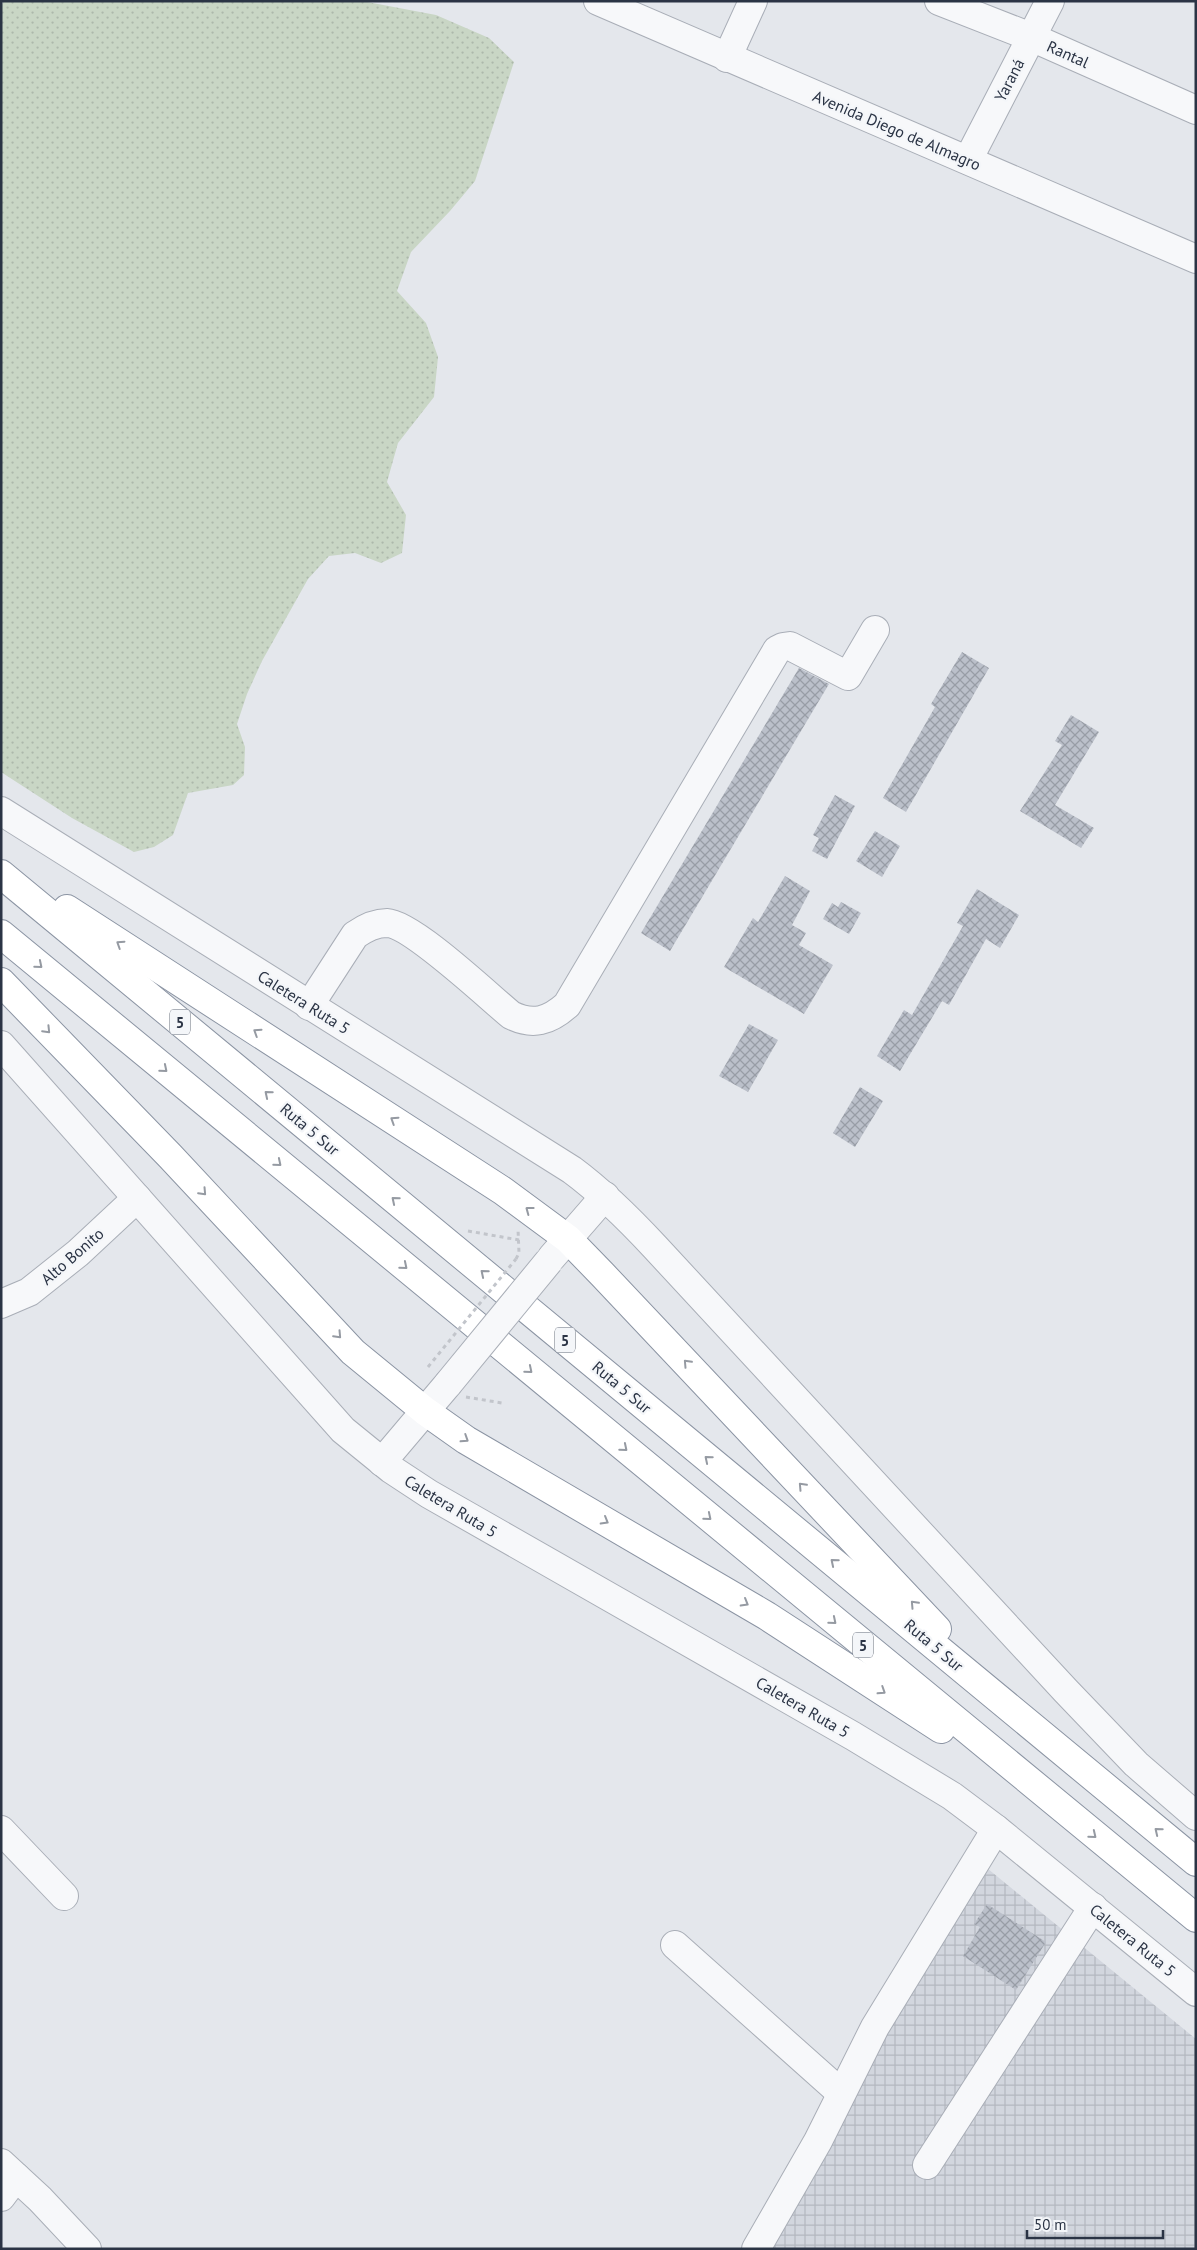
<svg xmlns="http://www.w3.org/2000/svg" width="1197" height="2250" font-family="'PT Sans',sans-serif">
	<defs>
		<pattern id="industrial-grid" width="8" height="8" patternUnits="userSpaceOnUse" patternTransform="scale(1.25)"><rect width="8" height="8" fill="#d2d6de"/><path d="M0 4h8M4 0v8" fill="none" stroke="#b4b8c0"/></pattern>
		<pattern id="green-dots" width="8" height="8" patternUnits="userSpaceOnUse" patternTransform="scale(1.25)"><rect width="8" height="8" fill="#c9d6c5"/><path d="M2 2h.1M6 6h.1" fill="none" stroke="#adb8ab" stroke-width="1.8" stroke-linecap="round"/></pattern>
		<pattern id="building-cross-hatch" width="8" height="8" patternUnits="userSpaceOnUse" patternTransform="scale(1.25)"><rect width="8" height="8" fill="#bbc0ca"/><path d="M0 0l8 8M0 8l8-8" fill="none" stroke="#989da6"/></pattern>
	</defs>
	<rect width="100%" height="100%" fill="#e4e7ec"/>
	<!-- industrial -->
	<polygon fill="url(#industrial-grid)" points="982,1864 1196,2039 1196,2249 766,2249"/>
	<!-- green -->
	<polygon fill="url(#green-dots)" points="4,1 362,1 436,15 489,38 514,62 475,181 450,211 411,252 397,291 426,323 438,357 434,397 398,443 387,482 406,515 402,553 381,563 355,553 329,556 308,579 262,661 247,694 237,724 245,747 244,775 233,785 188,793 173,835 154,847 134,852 72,818 1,772 1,6"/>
	<!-- building -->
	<g fill="url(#building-cross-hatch)">
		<polygon points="962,652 989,668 906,812 883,798 935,707 931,704"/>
		<polygon points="799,668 829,684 670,951 641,933"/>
		<polygon points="1071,715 1099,732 1055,805 1094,828 1081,848 1020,811 1062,745 1055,741"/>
		<polygon points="835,795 855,806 827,859 812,851 819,838 813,835"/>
		<polygon points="875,831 900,846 882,877 856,861"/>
		<polygon points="785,876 810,891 792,925 806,933 799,945 833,965 804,1014 724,967 753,918 758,922"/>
		<polygon points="977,889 1019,915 1000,948 986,939 949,1005 942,1001 900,1071 877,1056 904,1010 912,1015 963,926 957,923"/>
		<polygon points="841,902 861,913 849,934 823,919 832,903 838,907"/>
		<polygon points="749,1024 778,1040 748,1092 719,1076"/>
		<polygon points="860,1087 883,1101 855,1147 833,1133"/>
		<polygon points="987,1904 1046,1942 1016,1990 963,1956 980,1927 974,1924"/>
	</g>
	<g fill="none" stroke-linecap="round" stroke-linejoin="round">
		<!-- minor casing -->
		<g stroke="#a9aeb7" stroke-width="30">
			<g id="minor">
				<polyline points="598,1 1196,259"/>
				<polyline points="939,1 1031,37 1196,110"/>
				<polyline points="727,58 753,1"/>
				<polyline points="968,160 1050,1"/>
				<path d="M1 811 572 1170C603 1193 629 1219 655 1247L1066 1691 1136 1764 1196 1816"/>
				<path d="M309 1006 355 935C365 928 375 923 387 923 412 924 488 996 511 1015 533 1026 549 1021 567 1005L777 650 783 647 790 646 848 676 875 630"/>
				<polyline points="1,1045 343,1430 391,1469 429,1494 853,1736 952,1796 996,1829 1196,1992"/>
				<polyline points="552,1257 605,1196"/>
				<polyline points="1,1304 29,1292 78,1253 137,1198"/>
				<polyline points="382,1462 448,1384"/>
				<polyline points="1,1830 64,1896"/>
				<polyline points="675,1945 841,2093"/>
				<polyline points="1,2163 40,2199 87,2249"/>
				<polyline points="927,2165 1093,1907"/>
				<polyline points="1,2197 16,2177"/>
				<polyline points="756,2249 818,2141 875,2027 996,1829"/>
			</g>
		</g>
		<!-- highway casing -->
		<g stroke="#8b94a3" stroke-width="30">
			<g id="highway">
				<polyline points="1,874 1196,1862"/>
				<polyline points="67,909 503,1191 568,1239 602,1274 937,1629"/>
				<polyline points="1,934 1196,1918"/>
				<polyline points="1,982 170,1156 353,1352 425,1411 466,1440 767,1616 941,1729"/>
			</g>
		</g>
		<!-- path -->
		<g stroke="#c2c5cb" stroke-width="3" stroke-dasharray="4 4" stroke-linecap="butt">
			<polyline points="468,1231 519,1240"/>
			<polyline points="516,1259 519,1253 518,1229"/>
			<polyline points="466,1397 502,1403"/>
		</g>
		<!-- minor -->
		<use href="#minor" stroke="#f7f8fa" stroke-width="28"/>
		<!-- highway -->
		<use href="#highway" stroke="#fff" stroke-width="28"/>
		<!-- minor-bridge casing -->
		<g stroke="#a9aeb7" stroke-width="30" stroke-linecap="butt">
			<polyline id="minor-bridge" points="448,1384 549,1261"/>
		</g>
		<!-- path-bridge -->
		<polyline stroke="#c2c5cb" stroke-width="3" stroke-dasharray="4 4" stroke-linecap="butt" points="428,1367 516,1259"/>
		<!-- minor-bridge -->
		<use href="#minor-bridge" stroke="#f7f8fa" stroke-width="28"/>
	</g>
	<!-- one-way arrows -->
	<defs><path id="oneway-chevron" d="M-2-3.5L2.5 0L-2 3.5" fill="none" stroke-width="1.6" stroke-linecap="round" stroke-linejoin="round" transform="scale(1.25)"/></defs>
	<g stroke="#959aa2">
		<use href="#oneway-chevron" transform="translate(120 944) rotate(-147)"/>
		<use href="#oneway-chevron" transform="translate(39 965) rotate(40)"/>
		<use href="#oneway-chevron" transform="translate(47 1030) rotate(46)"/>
		<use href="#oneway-chevron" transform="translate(257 1032) rotate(-147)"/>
		<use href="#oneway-chevron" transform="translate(164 1069) rotate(40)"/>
		<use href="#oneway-chevron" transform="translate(268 1094) rotate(-140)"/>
		<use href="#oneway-chevron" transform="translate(394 1120) rotate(-147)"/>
		<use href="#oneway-chevron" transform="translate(278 1163) rotate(40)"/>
		<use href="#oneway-chevron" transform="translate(203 1192) rotate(47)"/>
		<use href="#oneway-chevron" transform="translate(395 1200) rotate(-140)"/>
		<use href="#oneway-chevron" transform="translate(529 1210) rotate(-143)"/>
		<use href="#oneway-chevron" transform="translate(404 1266) rotate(40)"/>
		<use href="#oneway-chevron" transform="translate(484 1273) rotate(-140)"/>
		<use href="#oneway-chevron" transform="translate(338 1335) rotate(47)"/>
		<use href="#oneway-chevron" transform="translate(687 1363) rotate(-133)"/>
		<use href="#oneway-chevron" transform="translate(529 1370) rotate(40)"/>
		<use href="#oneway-chevron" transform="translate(465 1439) rotate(33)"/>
		<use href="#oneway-chevron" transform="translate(624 1448) rotate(40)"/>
		<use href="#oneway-chevron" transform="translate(708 1459) rotate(-140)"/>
		<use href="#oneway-chevron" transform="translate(802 1486) rotate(-133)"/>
		<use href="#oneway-chevron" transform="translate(708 1517) rotate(40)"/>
		<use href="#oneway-chevron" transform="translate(605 1521) rotate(30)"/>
		<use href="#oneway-chevron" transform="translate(834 1562) rotate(-140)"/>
		<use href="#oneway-chevron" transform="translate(745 1603) rotate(30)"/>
		<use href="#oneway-chevron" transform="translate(914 1604) rotate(-133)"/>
		<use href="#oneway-chevron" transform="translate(833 1621) rotate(40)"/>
		<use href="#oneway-chevron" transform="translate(882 1691) rotate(33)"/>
		<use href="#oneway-chevron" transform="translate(1158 1831) rotate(-141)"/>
		<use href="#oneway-chevron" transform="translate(1093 1835) rotate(39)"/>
	</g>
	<g text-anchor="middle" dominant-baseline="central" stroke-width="4.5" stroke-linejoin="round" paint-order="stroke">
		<!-- shield labels -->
		<g fill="#f4f6f9" stroke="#676e7b" stroke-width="1">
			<rect x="170" y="1009.5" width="20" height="25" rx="4"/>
			<rect x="555" y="1327.5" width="20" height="25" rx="4"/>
			<rect x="853" y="1632.5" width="20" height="25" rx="4"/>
		</g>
		<g font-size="15" font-weight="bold" fill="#2b3445">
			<text x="180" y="1022">5</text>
			<text x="565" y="1340">5</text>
			<text x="863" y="1645">5</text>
		</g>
		<!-- street labels -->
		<g font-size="16" fill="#2b3445" stroke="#f4f6f9">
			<text transform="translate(1068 54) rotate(24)">Rantal</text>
			<text transform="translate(1009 80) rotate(-63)">Yaraná</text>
			<text transform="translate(897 130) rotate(23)">Avenida Diego de Almagro</text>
			<text transform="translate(304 1002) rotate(32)">Caletera Ruta 5</text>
			<text transform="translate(310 1129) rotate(40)">Ruta 5 Sur</text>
			<text transform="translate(72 1256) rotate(-41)">Alto Bonito</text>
			<text transform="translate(622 1387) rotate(40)">Ruta 5 Sur</text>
			<text transform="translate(451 1506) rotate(31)">Caletera Ruta 5</text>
			<text transform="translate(934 1645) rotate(40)">Ruta 5 Sur</text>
			<text transform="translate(803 1707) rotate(30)">Caletera Ruta 5</text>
			<text transform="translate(1133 1940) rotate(39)">Caletera Ruta 5</text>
		</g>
	</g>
	<!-- border -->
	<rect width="1197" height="2250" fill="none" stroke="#2b3445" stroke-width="5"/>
	<!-- scale -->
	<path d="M1027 2230v8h136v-8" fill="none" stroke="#2b3445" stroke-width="2.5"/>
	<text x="1034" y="2230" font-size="15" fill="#2b3445" stroke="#f4f6f9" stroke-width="4" paint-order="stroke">50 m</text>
</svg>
